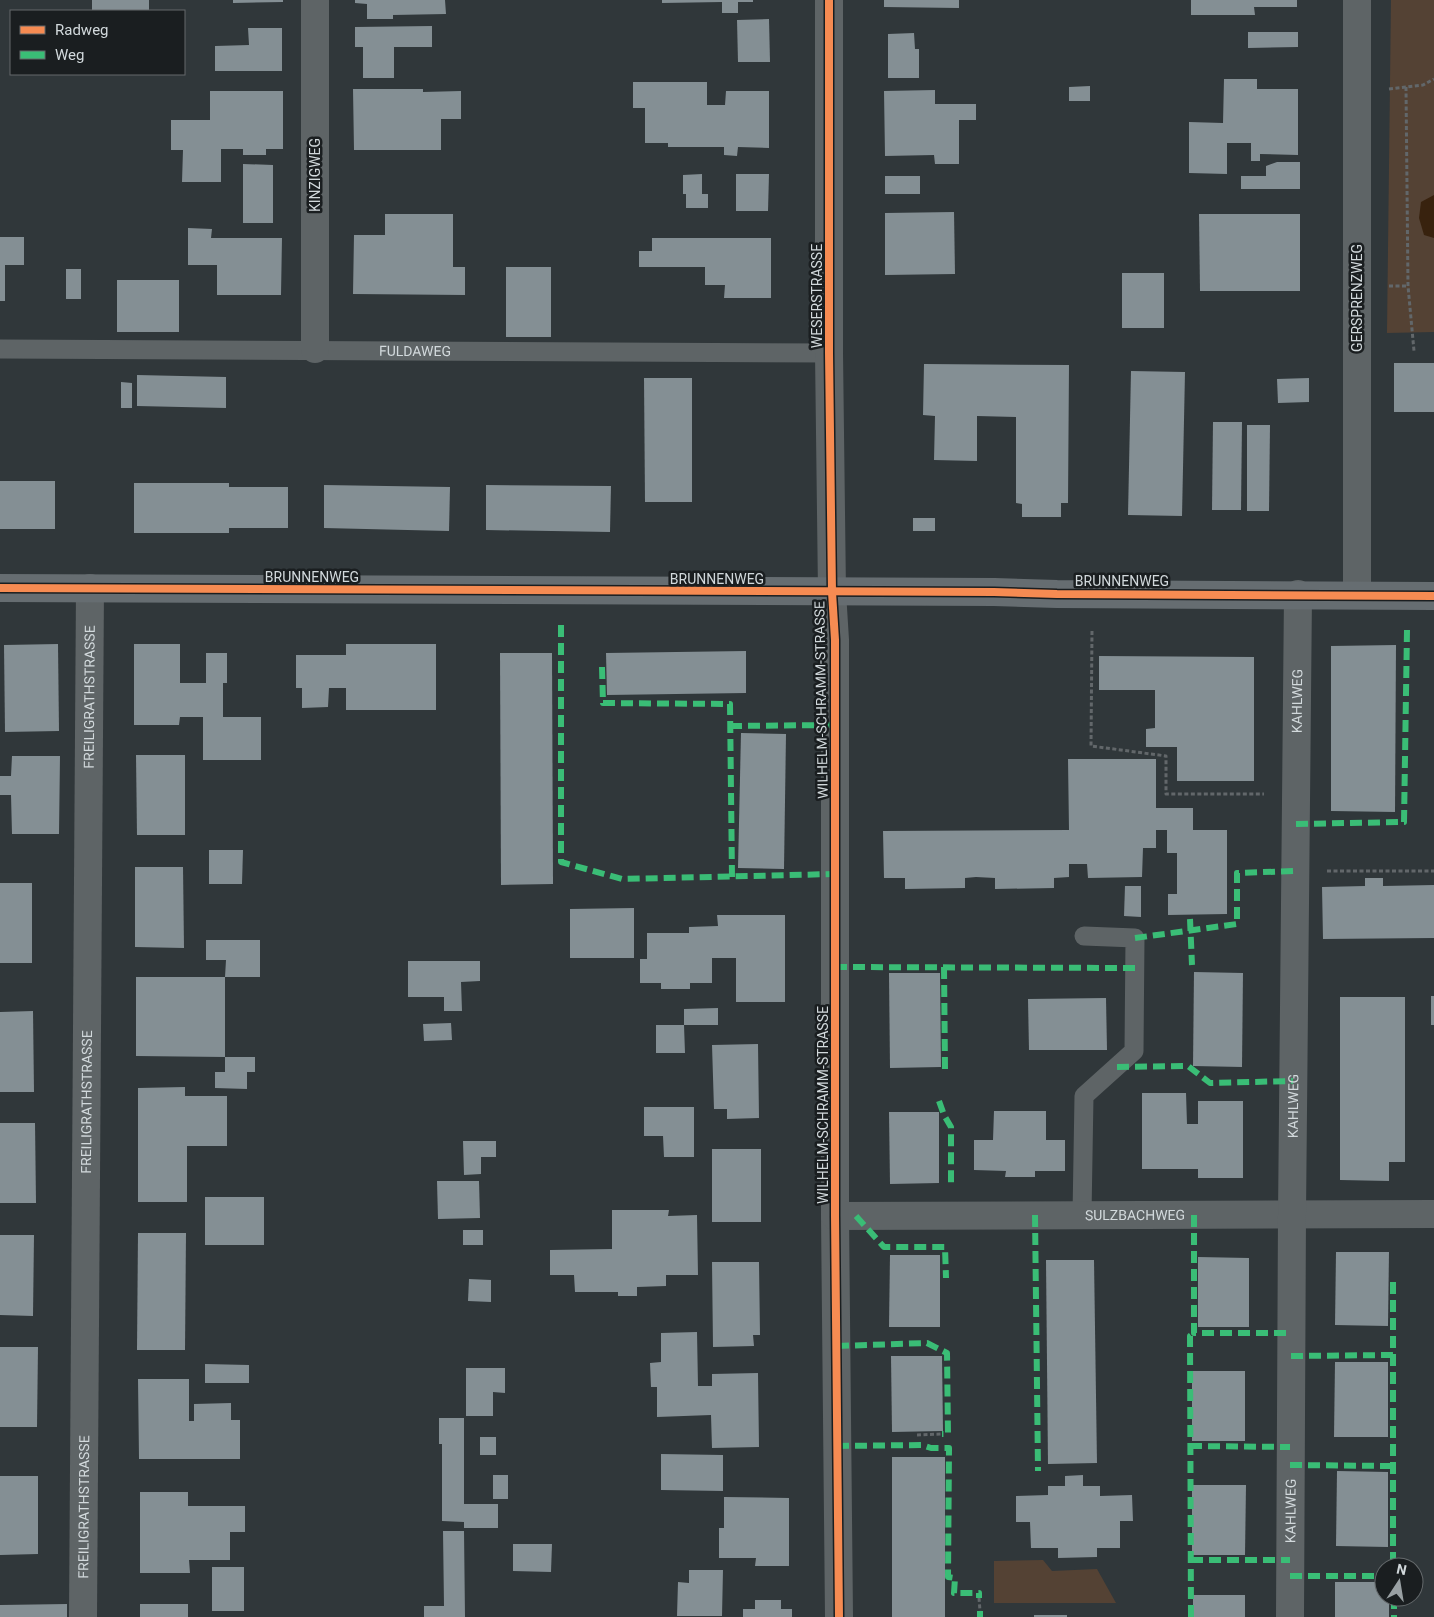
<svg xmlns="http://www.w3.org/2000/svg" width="1434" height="1617" font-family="Roboto,sans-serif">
	<rect width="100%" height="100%" fill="#30373a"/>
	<!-- green -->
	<g fill="#544234">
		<polygon points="1391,0 1434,0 1434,332 1387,333"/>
		<polygon points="1043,1560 1052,1571 1097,1569 1116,1603 994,1603 994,1561"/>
	</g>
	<!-- water -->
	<polygon fill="#38220e" points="1434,195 1434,238 1424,235 1419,218 1421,202"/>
	<!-- building -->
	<g fill="#848f94">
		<rect x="92" y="0" width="57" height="11"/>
		<polygon points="233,0 283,0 283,2 233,3"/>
		<polygon points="355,0 445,0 446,14 393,15 393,19 367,19 367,4 355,3"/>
		<polygon points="662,0 753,0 753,2 738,2 738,13 722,13 722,2 662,3"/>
		<polygon points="884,0 959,0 959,8 884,7"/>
		<polygon points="1191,0 1297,0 1297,7 1254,7 1255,15 1191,15"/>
		<polygon points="769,19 770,62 738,62 737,20"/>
		<polygon points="432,26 432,47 394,47 394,78 363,78 363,47 355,47 355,27"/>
		<polygon points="248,28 282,28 282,71 215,71 215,46 249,45"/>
		<polygon points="1248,32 1298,32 1298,47 1248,48"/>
		<polygon points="914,33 915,49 919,49 919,78 888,78 888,34"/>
		<polygon points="1224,79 1257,79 1257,89 1298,89 1298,155 1260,154 1260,161 1251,161 1251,143 1227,143 1227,174 1189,173 1189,122 1223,123"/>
		<polygon points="633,82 707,82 707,105 725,105 726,91 769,91 769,148 738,147 737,156 724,155 724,147 668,147 668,143 645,143 645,108 633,108"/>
		<polygon points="1090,86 1090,101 1069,101 1069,87"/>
		<polygon points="353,89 423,89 423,92 461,91 461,119 441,119 441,150 354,150"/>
		<polygon points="935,90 935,104 976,104 976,120 959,120 959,164 935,164 934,155 885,156 884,91"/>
		<polygon points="210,91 283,91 283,149 266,149 266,155 243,155 243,149 221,149 221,182 182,182 183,150 171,150 171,120 210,120"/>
		<polygon points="1277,162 1300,162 1300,189 1241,189 1241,176 1266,176 1266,166"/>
		<polygon points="243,164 273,165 273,223 243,223"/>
		<polygon points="702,174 702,194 708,194 708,208 686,208 686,194 683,194 683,175"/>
		<polygon points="736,174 769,174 768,211 736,211"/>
		<rect x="885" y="176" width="35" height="18"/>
		<polygon points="954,212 955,274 885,275 885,213"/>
		<polygon points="385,214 453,214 453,267 465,267 465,295 353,294 354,235 385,235"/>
		<polygon points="1199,214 1300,214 1300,291 1200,291"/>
		<polygon points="188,228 212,229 211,238 282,238 281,295 217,295 217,265 188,265"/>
		<polygon points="0,237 24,237 24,265 5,265 5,301 0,301"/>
		<polygon points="652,238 771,238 771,298 724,298 725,285 705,285 705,267 639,267 639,251 652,251"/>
		<rect x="506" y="267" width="45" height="70"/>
		<rect x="66" y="269" width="15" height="30"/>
		<rect x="1122" y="273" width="42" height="55"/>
		<rect x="117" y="280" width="62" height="52"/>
		<rect x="1394" y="363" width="40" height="49"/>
		<polygon points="924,364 1069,365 1068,503 1061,503 1061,517 1022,517 1022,504 1016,503 1016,417 977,416 977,461 934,460 935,416 923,415"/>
		<polygon points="1131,371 1185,372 1182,516 1128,515"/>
		<polygon points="137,375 226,377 226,408 137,406"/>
		<polygon points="644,378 692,378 692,502 645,502"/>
		<polygon points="1309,378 1309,402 1278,403 1277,379"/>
		<polygon points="121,382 132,383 132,408 121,408"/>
		<polygon points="1213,422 1242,422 1241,510 1212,510"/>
		<polygon points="1247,425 1270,425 1269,511 1247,511"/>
		<rect x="0" y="481" width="55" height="48"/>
		<polygon points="134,483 229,483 229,487 288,487 288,528 229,528 229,533 134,533"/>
		<polygon points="324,485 450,487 449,531 324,528"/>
		<polygon points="486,485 611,486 610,532 486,530"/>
		<rect x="913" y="518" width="22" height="13"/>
		<polygon points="58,644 59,731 5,732 4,645"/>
		<polygon points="134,644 180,644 180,683 206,683 206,653 227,653 227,683 223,683 223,717 261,717 261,760 203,760 203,717 180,717 179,725 134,725"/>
		<polygon points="346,644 436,644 436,710 346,710 346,688 329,688 328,707 302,708 302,688 296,688 296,655 346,655"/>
		<polygon points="1396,645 1395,812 1331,811 1331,646"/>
		<polygon points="746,651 746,693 607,695 606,653"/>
		<polygon points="500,653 552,653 553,884 501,885"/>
		<polygon points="1099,656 1254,657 1254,781 1177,781 1177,747 1146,747 1146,729 1155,728 1155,690 1099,690"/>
		<polygon points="741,733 786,734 784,869 738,868"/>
		<polygon points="136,755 185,755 185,835 137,835"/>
		<polygon points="12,756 60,756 59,834 12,834 11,795 0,795 0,776 11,776"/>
		<polygon points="1068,759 1156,759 1156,808 1193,808 1193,830 1227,830 1227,914 1168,915 1168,894 1177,894 1177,853 1167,853 1167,830 1156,830 1156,848 1143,848 1142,877 1088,878 1087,864 1069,864 1069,877 1054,878 1054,888 995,889 995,878 976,877 965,878 965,888 905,889 905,878 884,878 883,831 1069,830"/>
		<polygon points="209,850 243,850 242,884 209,884"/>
		<polygon points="135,867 183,867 184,948 135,947"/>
		<polygon points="1365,878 1383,878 1383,886 1434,885 1434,938 1323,939 1322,887 1365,886"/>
		<rect x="0" y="883" width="32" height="80"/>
		<polygon points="1125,886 1141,886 1141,917 1124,916"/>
		<polygon points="634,908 634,958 570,958 570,909"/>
		<polygon points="717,915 785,915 785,1002 736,1002 736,958 712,958 712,983 690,983 690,989 661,989 661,983 640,983 640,959 647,959 647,933 689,933 689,927 718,926"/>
		<polygon points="206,940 260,940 260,977 225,977 226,960 206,960"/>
		<polygon points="408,961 480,961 480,981 461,982 462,1011 444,1011 444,997 408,997"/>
		<polygon points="1194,972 1243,973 1242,1067 1193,1066"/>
		<polygon points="889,973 940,973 941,1067 890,1068"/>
		<polygon points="136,977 225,977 225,1057 255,1057 255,1072 247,1072 247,1089 215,1088 215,1072 225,1072 225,1057 136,1056"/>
		<rect x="1431" y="996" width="3" height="29"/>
		<polygon points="1340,997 1405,997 1405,1162 1389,1162 1389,1181 1340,1180"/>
		<polygon points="1106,998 1107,1050 1029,1050 1028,999"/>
		<polygon points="718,1008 718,1025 684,1025 685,1053 656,1053 656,1025 684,1025 684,1009"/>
		<polygon points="33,1011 34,1092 0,1092 0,1012"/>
		<polygon points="451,1023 452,1040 424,1041 423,1024"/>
		<polygon points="758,1044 759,1118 727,1119 727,1109 714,1109 712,1045"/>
		<polygon points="185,1087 185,1096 227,1096 227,1146 187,1146 187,1202 138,1202 138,1088"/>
		<polygon points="1142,1093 1186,1093 1187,1124 1198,1124 1198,1101 1243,1101 1243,1178 1198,1178 1198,1169 1142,1169"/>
		<polygon points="644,1107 694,1107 694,1157 664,1157 663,1136 644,1136"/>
		<polygon points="994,1111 1046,1111 1046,1140 1065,1140 1065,1171 1035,1171 1035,1177 1005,1177 1006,1171 974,1170 974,1140 993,1140"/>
		<polygon points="889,1112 939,1112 939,1183 890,1184"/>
		<polygon points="0,1123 35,1123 36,1203 0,1203"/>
		<polygon points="463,1141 496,1141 496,1157 481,1157 481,1174 464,1175"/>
		<rect x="712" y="1149" width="49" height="73"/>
		<polygon points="437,1181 479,1181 480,1218 438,1219"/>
		<rect x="205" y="1197" width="59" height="48"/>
		<polygon points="612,1210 669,1210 668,1216 697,1215 698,1275 666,1275 666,1286 637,1287 637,1296 618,1296 618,1292 575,1292 574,1275 550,1275 550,1250 612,1249"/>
		<rect x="463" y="1230" width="20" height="15"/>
		<polygon points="138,1233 186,1233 185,1350 137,1350"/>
		<polygon points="0,1235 34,1235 33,1316 0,1315"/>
		<polygon points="1336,1252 1389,1252 1388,1326 1335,1325"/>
		<polygon points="890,1255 940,1255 940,1327 889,1327"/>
		<polygon points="1198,1257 1249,1258 1249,1327 1198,1327"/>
		<polygon points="1046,1260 1094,1260 1097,1463 1048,1464"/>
		<polygon points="712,1262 759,1262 760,1335 753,1335 754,1346 713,1347"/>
		<polygon points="469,1279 491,1280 491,1302 468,1301"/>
		<polygon points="697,1332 698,1386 712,1386 712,1374 758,1373 759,1447 712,1448 711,1415 657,1417 657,1387 651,1387 650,1363 661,1362 661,1333"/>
		<polygon points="0,1347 38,1347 37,1427 0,1427"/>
		<polygon points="891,1356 942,1356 943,1431 892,1432"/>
		<polygon points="1335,1362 1388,1362 1388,1437 1334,1437"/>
		<polygon points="205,1364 249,1365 249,1383 205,1383"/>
		<polygon points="466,1368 505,1368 505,1393 493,1392 493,1416 466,1416"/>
		<rect x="1192" y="1371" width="53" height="70"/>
		<polygon points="138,1379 189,1379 189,1421 194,1421 194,1404 231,1403 231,1420 240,1420 240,1459 139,1459"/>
		<polygon points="439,1418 464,1418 464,1504 498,1504 498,1528 464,1528 464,1522 442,1521 442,1444 439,1444"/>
		<rect x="480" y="1437" width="16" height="18"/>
		<polygon points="661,1454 723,1455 723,1491 661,1490"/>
		<rect x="892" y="1457" width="53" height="160"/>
		<polygon points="1337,1471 1388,1472 1388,1547 1336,1546"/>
		<rect x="493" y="1475" width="15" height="24"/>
		<polygon points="1083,1475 1083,1486 1100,1486 1100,1496 1132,1495 1133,1521 1120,1521 1120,1548 1097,1548 1097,1557 1058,1558 1058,1548 1031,1548 1030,1522 1016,1522 1016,1496 1048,1495 1048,1486 1065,1486 1065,1476"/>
		<polygon points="0,1476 38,1476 38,1554 0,1555"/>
		<polygon points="1192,1485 1246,1485 1245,1555 1192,1555"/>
		<polygon points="140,1492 188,1492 188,1506 245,1506 245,1532 230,1532 230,1560 189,1560 190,1573 140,1573"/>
		<polygon points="724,1497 789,1498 789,1566 755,1566 756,1558 719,1558 719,1528 724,1528"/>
		<polygon points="443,1531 464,1531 465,1617 424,1617 424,1606 444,1606"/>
		<polygon points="513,1544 552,1544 551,1572 513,1571"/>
		<rect x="212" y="1567" width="32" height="44"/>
		<polygon points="689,1570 723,1570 722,1616 677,1616 678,1582 689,1583"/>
		<polygon points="1335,1582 1384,1582 1384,1597 1389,1597 1389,1617 1335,1617"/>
		<rect x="1193" y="1595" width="52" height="22"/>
		<polygon points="755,1600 781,1600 781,1609 792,1609 792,1617 743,1617 743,1609 755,1609"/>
		<polygon points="67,1604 67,1617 0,1617 0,1605"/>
		<rect x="140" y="1604" width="48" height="13"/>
		<rect x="1034" y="1615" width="33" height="2"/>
	</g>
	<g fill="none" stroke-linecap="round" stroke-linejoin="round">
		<!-- path -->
		<g stroke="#62676a" stroke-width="3" stroke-dasharray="4 2.5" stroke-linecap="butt">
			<polyline points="1406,87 1408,286 1414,351"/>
			<polyline points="1389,89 1423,85 1434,79"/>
			<polyline points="1389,286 1408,286"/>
			<polyline points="1092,631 1091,746 1166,756 1166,794 1264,794"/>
			<polyline points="1327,871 1434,871"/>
			<polyline points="917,1435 942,1434"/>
			<polyline points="979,1598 980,1611"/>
		</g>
		<!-- lane -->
		<g stroke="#5e6466" stroke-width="19">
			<path id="s1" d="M0 349 829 353"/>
			<polyline points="1082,1215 1084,1096 1134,1051 1135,938 1084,936"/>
		</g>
		<!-- street -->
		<g stroke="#5e6466" stroke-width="28">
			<polyline points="315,0 315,349"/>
			<polyline points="829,0 829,353 832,592 835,640 835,1216 839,1617"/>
			<polyline points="1357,0 1357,595"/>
			<path id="s2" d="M835 1216 1434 1214"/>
			<path id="s3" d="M83 1617 90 588"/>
			<path id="s4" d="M1290 1617 1292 1215 1298 594"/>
		</g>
		<!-- secondary -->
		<polyline stroke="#666d71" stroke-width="28" points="0,588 994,592 1057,594 1434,596"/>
		<!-- quiet -->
		<g stroke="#3abd76" stroke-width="6" stroke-dasharray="12 6" stroke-linecap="butt">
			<polyline points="561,625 561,862 622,879 835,874"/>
			<polyline points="602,667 603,703 730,704 732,877"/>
			<polyline points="730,726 835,725"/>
			<polyline points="1296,824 1404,822 1407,630"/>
			<polyline points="1190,919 1192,965"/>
			<polyline points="1135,938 1237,924 1237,873 1296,871"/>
			<polyline points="835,967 1136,968"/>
			<polyline points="944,967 945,1069"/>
			<polyline points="1117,1067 1188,1066 1210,1083 1293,1081"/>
			<polyline points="939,1101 944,1115 951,1127 951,1186"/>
			<polyline points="1035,1215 1038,1471"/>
			<polyline points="1194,1215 1194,1333 1291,1333"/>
			<polyline points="856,1216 884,1247 945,1247 946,1278"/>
			<polyline points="1393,1282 1393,1567"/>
			<polyline points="837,1346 927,1343 947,1353 948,1434 942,1434"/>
			<polyline points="1291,1356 1393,1355"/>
			<polyline points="837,1446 922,1445 931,1448 949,1448 948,1577 955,1578 954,1593 979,1593 979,1598"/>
			<polyline points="1190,1446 1290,1447"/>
			<polyline points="1290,1465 1392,1466 1392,1471"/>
			<polyline points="1191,1560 1290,1560"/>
			<polyline points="1290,1576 1384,1576"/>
			<polyline points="1394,1597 1394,1617"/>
			<polyline points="980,1611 980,1617"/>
			<polyline points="1191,1617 1190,1336 1194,1333"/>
		</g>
		<!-- cycleway casing -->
		<g stroke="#1a1e20" stroke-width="11">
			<g id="cycleway">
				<polyline points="829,0 829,353 832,592 835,640 835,1216 839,1617"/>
				<polyline points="0,588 994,592 1057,594 1434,596"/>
			</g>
		</g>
		<!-- cycleway -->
		<use href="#cycleway" stroke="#f68b52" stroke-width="8"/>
	</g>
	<g text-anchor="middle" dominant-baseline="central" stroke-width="5" stroke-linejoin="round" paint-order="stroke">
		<!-- street labels -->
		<g font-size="14" fill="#d2d9dc" stroke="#1a1e20">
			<text transform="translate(315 175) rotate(-90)">KINZIGWEG</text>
			<text transform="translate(817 296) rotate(-90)">WESERSTRASSE</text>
			<text transform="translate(1357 298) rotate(-90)">GERSPRENZWEG</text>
			<text stroke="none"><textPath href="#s1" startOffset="415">FULDAWEG</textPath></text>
			<text x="312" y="577">BRUNNENWEG</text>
			<text x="717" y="579">BRUNNENWEG</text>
			<text x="1122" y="581">BRUNNENWEG</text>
			<text stroke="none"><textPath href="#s3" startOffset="920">FREILIGRATHSTRASSE</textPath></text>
			<text transform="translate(821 700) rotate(-91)">WILHELM-SCHRAMM-STRASSE</text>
			<text stroke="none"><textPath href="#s4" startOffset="916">KAHLWEG</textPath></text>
			<text stroke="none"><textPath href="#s3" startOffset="515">FREILIGRATHSTRASSE</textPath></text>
			<text transform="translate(823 1105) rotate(-90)">WILHELM-SCHRAMM-STRASSE</text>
			<text stroke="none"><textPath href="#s4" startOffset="511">KAHLWEG</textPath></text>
			<text stroke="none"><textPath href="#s2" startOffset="300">SULZBACHWEG</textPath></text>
			<text stroke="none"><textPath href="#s3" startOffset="110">FREILIGRATHSTRASSE</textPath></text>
			<text stroke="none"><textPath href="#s4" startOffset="106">KAHLWEG</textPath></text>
		</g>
	</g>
	<!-- legend -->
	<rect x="10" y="10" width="175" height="65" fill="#1a1e20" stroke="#64696b"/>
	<rect x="20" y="26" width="25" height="8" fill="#f68b52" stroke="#64696b"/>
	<text x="55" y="35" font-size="15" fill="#d2d9dc">Radweg</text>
	<rect x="20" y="51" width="25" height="8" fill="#3abd76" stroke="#64696b"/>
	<text x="55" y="60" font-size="15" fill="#d2d9dc">Weg</text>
	<!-- north arrow -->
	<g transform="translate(1399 1582) rotate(12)"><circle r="24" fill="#1a1e20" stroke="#64696b"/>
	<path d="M0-4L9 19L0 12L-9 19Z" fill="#99a0a3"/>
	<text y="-8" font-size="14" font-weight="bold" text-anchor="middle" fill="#d2d9dc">N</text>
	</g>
</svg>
